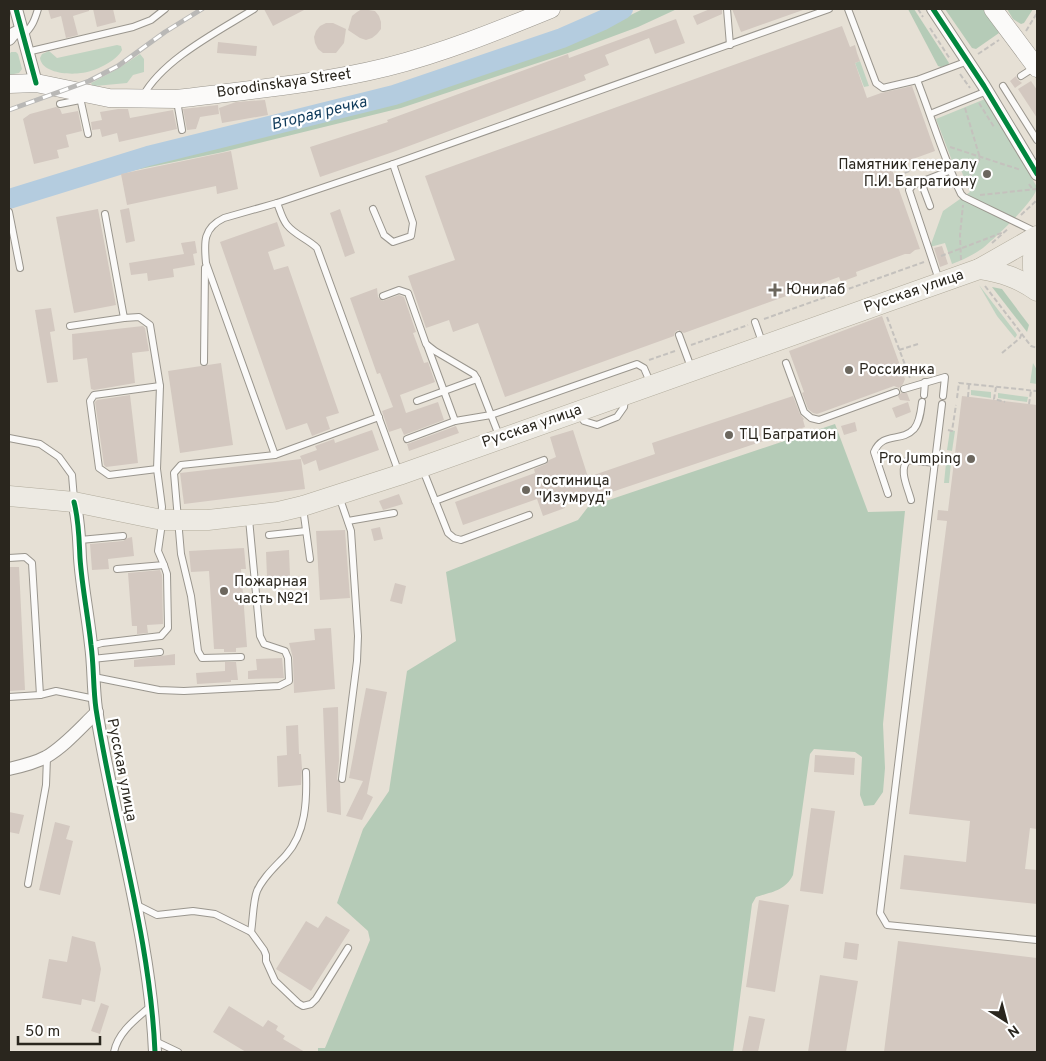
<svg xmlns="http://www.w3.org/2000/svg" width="1046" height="1061" font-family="Overpass,sans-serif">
	<rect width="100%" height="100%" fill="#e6e0d5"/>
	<!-- green -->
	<g fill="#c0d3c1">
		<path d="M117 45 121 46 122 50C117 61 94 72 81 73 69 75 42 73 40 58L42 54 49 51 57 58Z"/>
		<polygon points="11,52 16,52 18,54 22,69 19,73 9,75 9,55"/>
		<polygon points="140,54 144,59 144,72 133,75 127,83 95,86 92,85 91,83 95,81 119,68"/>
		<polygon points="860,61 869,86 864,87 855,63"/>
		<path d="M985 99 1037 187C1037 199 994 239 983 248 973 255 963 260 952 264L945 243 930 247 943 211 970 192 961 170 956 171 936 119Z"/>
		<polygon points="979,285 1016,333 1017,335 1015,338 997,316"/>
		<polygon points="1033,363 1037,370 1037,384 1030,383"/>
		<polygon points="971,390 991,392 991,398 971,395"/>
		<polygon points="998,393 1028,397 1027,402 998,398"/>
		<polygon points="950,430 955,431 952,451 947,450"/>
		<polygon points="946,463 951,463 949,483 944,483"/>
	</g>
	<!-- forest -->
	<g fill="#b5cbb7">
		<polygon points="643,9 677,9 638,27 568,53 401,108 223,152 106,176 108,171 394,102 566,43 610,25"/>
		<polygon points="908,9 914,9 949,63 948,65 941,67 938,66"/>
		<polygon points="945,9 983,9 999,33 976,49 972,48"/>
		<polygon points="1007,9 1033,9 1024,23 1021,24 1013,19"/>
		<polygon points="992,287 1002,289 1029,325 1027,332"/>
		<path d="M835 424 868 512 905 511 883 724 885 768 883 792 874 805 864 806 860 795 862 757 855 752 814 749 810 754 793 875C785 891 771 892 756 897L752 904 733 1052H318V1048H325L370 940 368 931 337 903 363 829 389 791 407 671 456 641 446 572 578 520 588 507Z"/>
	</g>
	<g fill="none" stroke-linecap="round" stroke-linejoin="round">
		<!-- river -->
		<polyline stroke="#b4ccdf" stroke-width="20" points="9,199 148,156 394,95 562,38 603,20 623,9"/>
	</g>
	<!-- building -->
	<g fill="#d3c8c0">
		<polygon points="48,9 89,9 89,11 73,16 78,35 66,38 61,16 51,19"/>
		<polygon points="93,9 113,9 116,22 97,27"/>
		<polygon points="264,9 306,9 273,26"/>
		<polygon points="362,9 375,11 379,16 381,22 381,29 377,34 372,38 366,40 360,38 348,30 352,16 357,12"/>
		<polygon points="710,9 722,9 722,14 697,25 693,16"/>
		<polygon points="732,9 802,9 803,10 741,32"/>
		<polygon points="676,19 685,43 655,54 649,38 605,55 609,65 584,75 586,80 393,152 320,177 310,147 388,122 387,120 568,54 569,58"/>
		<polygon points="326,23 333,23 346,29 344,43 336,53 323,53 318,49 315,43 314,37 316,31 320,26"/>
		<polygon points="842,26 850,47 855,45 857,53 860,61 855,63 867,98 881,93 912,86 935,151 891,167 920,249 915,250 910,254 905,254 856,272 857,276 841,282 839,277 684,333 678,330 675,332 674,336 505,397 478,323 453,332 449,320 426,328 408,276 455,260 425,176"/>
		<polygon points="218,42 257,46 256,56 217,53"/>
		<polygon points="1016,76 1017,79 1022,83 1015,88 1010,81"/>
		<polygon points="1031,81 1037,90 1037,118 1018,89"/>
		<polygon points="265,100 268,115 222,123 219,108 236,102"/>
		<polygon points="218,105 219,114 200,117 196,129 187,130 183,109"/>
		<polygon points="56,107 60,109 62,114 78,111 82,131 66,135 69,147 57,150 59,158 34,164 23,119 30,114"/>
		<polygon points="118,109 128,109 130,118 173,110 177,129 119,142 117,133 102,137 100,129 92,130 91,122 102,120 100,112"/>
		<polygon points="231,151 238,189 217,194 216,186 127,205 121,174"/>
		<polygon points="129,208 135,241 126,243 120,210"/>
		<polygon points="98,209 116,305 74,313 56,217"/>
		<polygon points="340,209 355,253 345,257 330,213"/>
		<polygon points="277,222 285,246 268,252 274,270 288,266 339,413 326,417 330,429 312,436 307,423 286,430 220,242"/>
		<polygon points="195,241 197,253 193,254 195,265 173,269 174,277 148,281 147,273 131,275 129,263 184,254 181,243"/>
		<polygon points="942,246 948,264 940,267 934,248"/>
		<polygon points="377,288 378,297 382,301 399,295 404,297 416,332 413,333 424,363 428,362 435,382 400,395 406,413 438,402 444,420 404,435 401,428 389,432 382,411 393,407 380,373 377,374 350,298"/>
		<polygon points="51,308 55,331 50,332 58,382 47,383 35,310"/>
		<polygon points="882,316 905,379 903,384 899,388 894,386 817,414 813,413 808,409 802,393 804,392 789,351"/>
		<polygon points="143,326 145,328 149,351 132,353 135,383 94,390 91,389 87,358 73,360 72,334"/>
		<polygon points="221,363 233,445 180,453 168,371"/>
		<polygon points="901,393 907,393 910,401 900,400 898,396"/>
		<polygon points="130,395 138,463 106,467 104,465 95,402 97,400"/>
		<polygon points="793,396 800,414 804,419 803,420 805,427 597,497 595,492 563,503 565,508 543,516 537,499 463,525 455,502 535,473 534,469 546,464 549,460 556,457 550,437 573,430 588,477 655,454 652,443"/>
		<polygon points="962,396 1037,405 1037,829 1030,828 1025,869 1037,870 1037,904 900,889 904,855 966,862 970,821 909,814 947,521 937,520 938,510 948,511"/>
		<polygon points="908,402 911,412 896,418 892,408"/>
		<polygon points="855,422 857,431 844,435 841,426"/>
		<polygon points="456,426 459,433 409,451 407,444"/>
		<polygon points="372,430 379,450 319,471 316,460 304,465 300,456 317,450 315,446 334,439 335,443"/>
		<polygon points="301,459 305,489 184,504 180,473"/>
		<polygon points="399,494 403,504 383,510 379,501"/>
		<polygon points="380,527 383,539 374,541 371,529"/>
		<polygon points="345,530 350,598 320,600 316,531"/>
		<polygon points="132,537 134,556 108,559 109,569 92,570 90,544 123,541 128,538"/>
		<polygon points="244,548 246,569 241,569 247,647 236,648 236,652 224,652 224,649 214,649 209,571 191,572 189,551"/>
		<polygon points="289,550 290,576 267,577 266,552"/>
		<polygon points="9,567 19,567 25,690 9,691"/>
		<polygon points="160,570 162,575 163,624 147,625 148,633 137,634 137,626 132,626 128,573"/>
		<polygon points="395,583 406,586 402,604 390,601"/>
		<polygon points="331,628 335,689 294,693 293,658 289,643 315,640 314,629"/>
		<polygon points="175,654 175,665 134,667 134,660"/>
		<polygon points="282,658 284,678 248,679 248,671 257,670 256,659"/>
		<polygon points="225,662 236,662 238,680 231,680 231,682 197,684 196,673 225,671"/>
		<polygon points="366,688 387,692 367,794 373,797 362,820 346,816 363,781 349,778"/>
		<polygon points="338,707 339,761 337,779 340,783 341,815 327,812 323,708"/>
		<polygon points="298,725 299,754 301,754 302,769 301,785 278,787 277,756 287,755 286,726"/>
		<polygon points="815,755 855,758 854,775 814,772"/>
		<polygon points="811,808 835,811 823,894 800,891"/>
		<polygon points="9,812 24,815 19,834 9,832"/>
		<polygon points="55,822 70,826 66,839 73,841 60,895 39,890"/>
		<polygon points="759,900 789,905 775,992 746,987"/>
		<polygon points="326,916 350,930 311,991 276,969 306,921 318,928"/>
		<polygon points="72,936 95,942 101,969 95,1002 82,999 81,1005 42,998 49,959 67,962"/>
		<polygon points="898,941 1037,958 1037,1052 884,1052"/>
		<polygon points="845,942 859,944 857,960 843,958"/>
		<polygon points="820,975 858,981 846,1052 808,1052"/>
		<polygon points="101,1003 109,1006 100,1034 91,1031"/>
		<polygon points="229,1006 263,1027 268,1020 278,1026 276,1030 285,1036 283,1039 305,1052 246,1052 231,1043 213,1032"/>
		<polygon points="749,1016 765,1019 758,1052 742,1052"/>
	</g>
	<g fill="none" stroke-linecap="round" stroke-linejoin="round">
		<!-- lane casing -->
		<g stroke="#9a968e" stroke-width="8">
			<g id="lane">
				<polyline points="727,9 730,45"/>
				<polyline points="848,9 876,83 883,88 917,80 968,61"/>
				<path d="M23 35C32 28 35 19 38 9"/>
				<polyline points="27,52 133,27 151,20 165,9"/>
				<polyline points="1021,76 1035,67"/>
				<path d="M917 80C932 118 943 157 961 194L964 197 1036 232"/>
				<polyline points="1003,86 1037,140"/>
				<polyline points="79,93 88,134"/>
				<path d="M143 96C163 59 219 31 254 9"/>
				<polyline points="177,101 182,130"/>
				<polyline points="60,104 80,100"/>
				<polyline points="930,114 987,91"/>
				<polyline points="921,182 930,206"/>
				<path d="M277 203C280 210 282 219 287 225 295 235 308 239 317 248L399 473"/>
				<polyline points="373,209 384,235 393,242 411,236 413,223 393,164"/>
				<polyline points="9,212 20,268"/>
				<polyline points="105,214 124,318 139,317 150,325 160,386 157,469 162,507 161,516"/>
				<polyline points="939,280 909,190 913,185 949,171"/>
				<polyline points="383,296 399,290 408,293 426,344 435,351 474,374 477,379 500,438"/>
				<polyline points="755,322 762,342"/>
				<polyline points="70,326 124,318"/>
				<polyline points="679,335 692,370"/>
				<polyline points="427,345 455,421"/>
				<polyline points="204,362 205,268"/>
				<polyline points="786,363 804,412 811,418 819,420 896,392"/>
				<polyline points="904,389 945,377 943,396"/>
				<polyline points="924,395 925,382"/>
				<polyline points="417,401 477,379"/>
				<polyline points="942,404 880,913 887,925 1037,940"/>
				<polyline points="579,414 584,421 597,425 617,417 624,407 625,398"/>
				<polyline points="9,438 40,444 59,457 72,475 74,499"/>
				<polyline points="407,439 455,421 491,415 637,364 644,368 650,382"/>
				<path d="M275 455 206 263C204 242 203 228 224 218L277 203 393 164 829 9"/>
				<polyline points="157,469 109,475 99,468 90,401 94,395 160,386"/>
				<polyline points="423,470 448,533 454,538 461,540 529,515"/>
				<path d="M888 494 874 452C883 431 901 443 914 429 920 422 921 410 922 402"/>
				<polyline points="339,496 351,531 358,636 357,661 342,779"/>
				<path d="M911 500C908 488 898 469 908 460L935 463"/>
				<polyline points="435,501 544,460"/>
				<polyline points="303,508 310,559"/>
				<polyline points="348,521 394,513"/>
				<polyline points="269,535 306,531"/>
				<polyline points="80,540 123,536"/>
				<polyline points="9,558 25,557 32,563 40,695"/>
				<polyline points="117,569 164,565 158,551 162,523"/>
				<polyline points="91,646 102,643 161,636 168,628 167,574 164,565"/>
				<polyline points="241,657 202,658 198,651 191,596 181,554 174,473 181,465 275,455 379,417"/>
				<polyline points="92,659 160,652"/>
				<polyline points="94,677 159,690 184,691 279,686 289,681 288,658 285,651 264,644 260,636 249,519"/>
				<polyline points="9,697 40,695 56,691 95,699"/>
				<polyline points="28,884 46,785 47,757"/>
				<polyline points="137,905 157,915 193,911 215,914 251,932 264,950 266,955 266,961 275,981 298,1003 303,1006 311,1004 316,999 348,948"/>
				<path d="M251 932C253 920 253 901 257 891 263 877 276 866 286 855 306 833 307 800 306 772"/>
				<polyline points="155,1041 178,1052"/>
				<path d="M114 1052C118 1032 136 1019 151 1006"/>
			</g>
		</g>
		<!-- street casing -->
		<g stroke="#9a968e" stroke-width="14">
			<g id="street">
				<polyline points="16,9 36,83"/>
				<polyline points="933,9 984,86 1037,174"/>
				<polyline points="9,39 13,34 21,30"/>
				<path d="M74 502C79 521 79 539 80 558 82 587 88 616 91 645 94 666 93 688 96 709 114 824 150 936 155 1052"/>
				<path d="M9 769C22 766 35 763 46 757 65 746 81 727 97 712"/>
			</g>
		</g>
		<!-- secondary casing -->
		<g stroke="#9a968e" stroke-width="19">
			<g id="secondary">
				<polyline points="993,9 1037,68"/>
				<path d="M9 84 36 83 109 98 177 99C247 90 318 84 387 67 443 53 497 31 551 9"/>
			</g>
		</g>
		<!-- primary casing -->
		<g stroke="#b1ab9c" stroke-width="21">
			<g id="primary">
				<path d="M1037 239C1032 254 1031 270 1037 284"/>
				<path d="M979 269C1003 273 1017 277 1037 291"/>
				<polyline points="9,496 74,502 162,520 208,520 278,512 303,506 399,475 979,269 1037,236"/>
			</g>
		</g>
		<!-- path -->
		<g stroke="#c4c1bd" stroke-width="2" stroke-dasharray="5 2.5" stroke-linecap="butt">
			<polyline points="918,9 923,17"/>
			<polyline points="930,28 950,59"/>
			<polyline points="1026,31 1037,13"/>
			<polyline points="978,54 999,40"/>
			<polyline points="960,74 970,88"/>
			<polyline points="979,103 994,127"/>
			<polyline points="965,108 980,158 966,185"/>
			<polyline points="950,147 1021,170"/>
			<polyline points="1029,184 1033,190"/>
			<polyline points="903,185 900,177 902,174 937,160"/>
			<polyline points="980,195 1037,189"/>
			<polyline points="1021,215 1037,200"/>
			<polyline points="992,243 1009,228"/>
			<polyline points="941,256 1004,232"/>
			<polyline points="961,260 960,235 963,205"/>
			<polyline points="985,286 1031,346 1037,348"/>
			<polyline points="887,317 910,378"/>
			<polyline points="764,319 924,262"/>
			<polyline points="691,345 748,325"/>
			<polyline points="899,350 918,344"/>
			<polyline points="1002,353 1020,338 1022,333"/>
			<polyline points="649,360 675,351"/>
			<polyline points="996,387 994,399 1005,402"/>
			<polyline points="968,397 969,384"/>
			<polyline points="957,398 959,383 1037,391"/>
			<polyline points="1029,404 1031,391"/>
			<polyline points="948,430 952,431 956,405"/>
			<polyline points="944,457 954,458"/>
		</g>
		<!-- lane -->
		<use href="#lane" stroke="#fbfaf9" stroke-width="6"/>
		<!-- street -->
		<use href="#street" stroke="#fbfaf9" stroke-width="12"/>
		<!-- secondary -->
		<use href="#secondary" stroke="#fbfaf9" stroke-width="18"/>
		<!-- primary -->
		<use href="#primary" stroke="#edeae3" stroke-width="20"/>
		<!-- rail casing -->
		<g stroke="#b9b8b6" stroke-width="5">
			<polyline id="rail" points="9,110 89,81 118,66 165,32 202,9"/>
		</g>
		<!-- rail -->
		<use href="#rail" stroke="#fff" stroke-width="3" stroke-dasharray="9" stroke-linecap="butt"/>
		<!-- cycleway casing -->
		<g stroke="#fff" stroke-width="8">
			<g id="cycleway">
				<polyline points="16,9 36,83"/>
				<polyline points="933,9 984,86 1037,174"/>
				<path d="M74 502C79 521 79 539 80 558 82 587 88 616 91 645 94 666 93 688 96 709 114 824 150 936 155 1052"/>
			</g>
		</g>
		<!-- cycleway -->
		<use href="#cycleway" stroke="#00873e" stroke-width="5"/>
	</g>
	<!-- markers -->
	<g fill="#6c675e" stroke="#fff" stroke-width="2">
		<circle cx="987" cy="174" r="5"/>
		<path d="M772.5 282.5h5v5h5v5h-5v5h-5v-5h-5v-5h5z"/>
		<circle cx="849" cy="370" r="5"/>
		<circle cx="729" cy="435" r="5"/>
		<circle cx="971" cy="459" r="5"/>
		<circle cx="526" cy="490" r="5"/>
		<circle cx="224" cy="591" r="5"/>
	</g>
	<g text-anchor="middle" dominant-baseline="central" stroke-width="4.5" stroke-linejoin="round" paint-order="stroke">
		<!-- street labels -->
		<g font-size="15" fill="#2a261e" stroke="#fff">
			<text transform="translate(284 84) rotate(-8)">Borodinskaya Street</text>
			<text transform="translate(914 292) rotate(-19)">Русская улица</text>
			<text transform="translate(532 427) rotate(-19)">Русская улица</text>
			<text transform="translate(121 770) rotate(79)">Русская улица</text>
		</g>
		<!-- poi labels -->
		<g font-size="15" fill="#2a261e" stroke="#fff" text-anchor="start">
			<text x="977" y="165" text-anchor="end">Памятник генералу<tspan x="977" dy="17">П.И. Багратиону</tspan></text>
			<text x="786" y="290">Юнилаб</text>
			<text x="859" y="370">Россиянка</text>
			<text x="739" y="435">ТЦ Багратион</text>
			<text x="961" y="459" text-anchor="end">ProJumping</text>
			<text x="536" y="481">гостиница<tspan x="536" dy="17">"Изумруд"</tspan></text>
			<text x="234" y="582">Пожарная<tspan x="234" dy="17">часть №21</tspan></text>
		</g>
		<!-- water labels -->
		<g font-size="16" font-style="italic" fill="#103b5b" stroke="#fff">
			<text transform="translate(319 114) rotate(-14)">Вторая речка</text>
		</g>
	</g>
	<!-- border -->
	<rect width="1046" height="1061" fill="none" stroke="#2a261e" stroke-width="20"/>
	<!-- north arrow -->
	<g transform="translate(1006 1021) rotate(144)" stroke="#ffffff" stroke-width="4" paint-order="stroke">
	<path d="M0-4L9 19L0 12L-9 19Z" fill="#2a261e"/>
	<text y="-8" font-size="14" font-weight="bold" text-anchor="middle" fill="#2a261e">N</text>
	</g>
	<!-- scale -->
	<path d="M18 1036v8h82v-8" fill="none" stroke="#2a261e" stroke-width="2.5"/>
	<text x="25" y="1036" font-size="15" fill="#2a261e" stroke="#ffffff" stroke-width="4" paint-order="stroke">50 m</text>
</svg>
